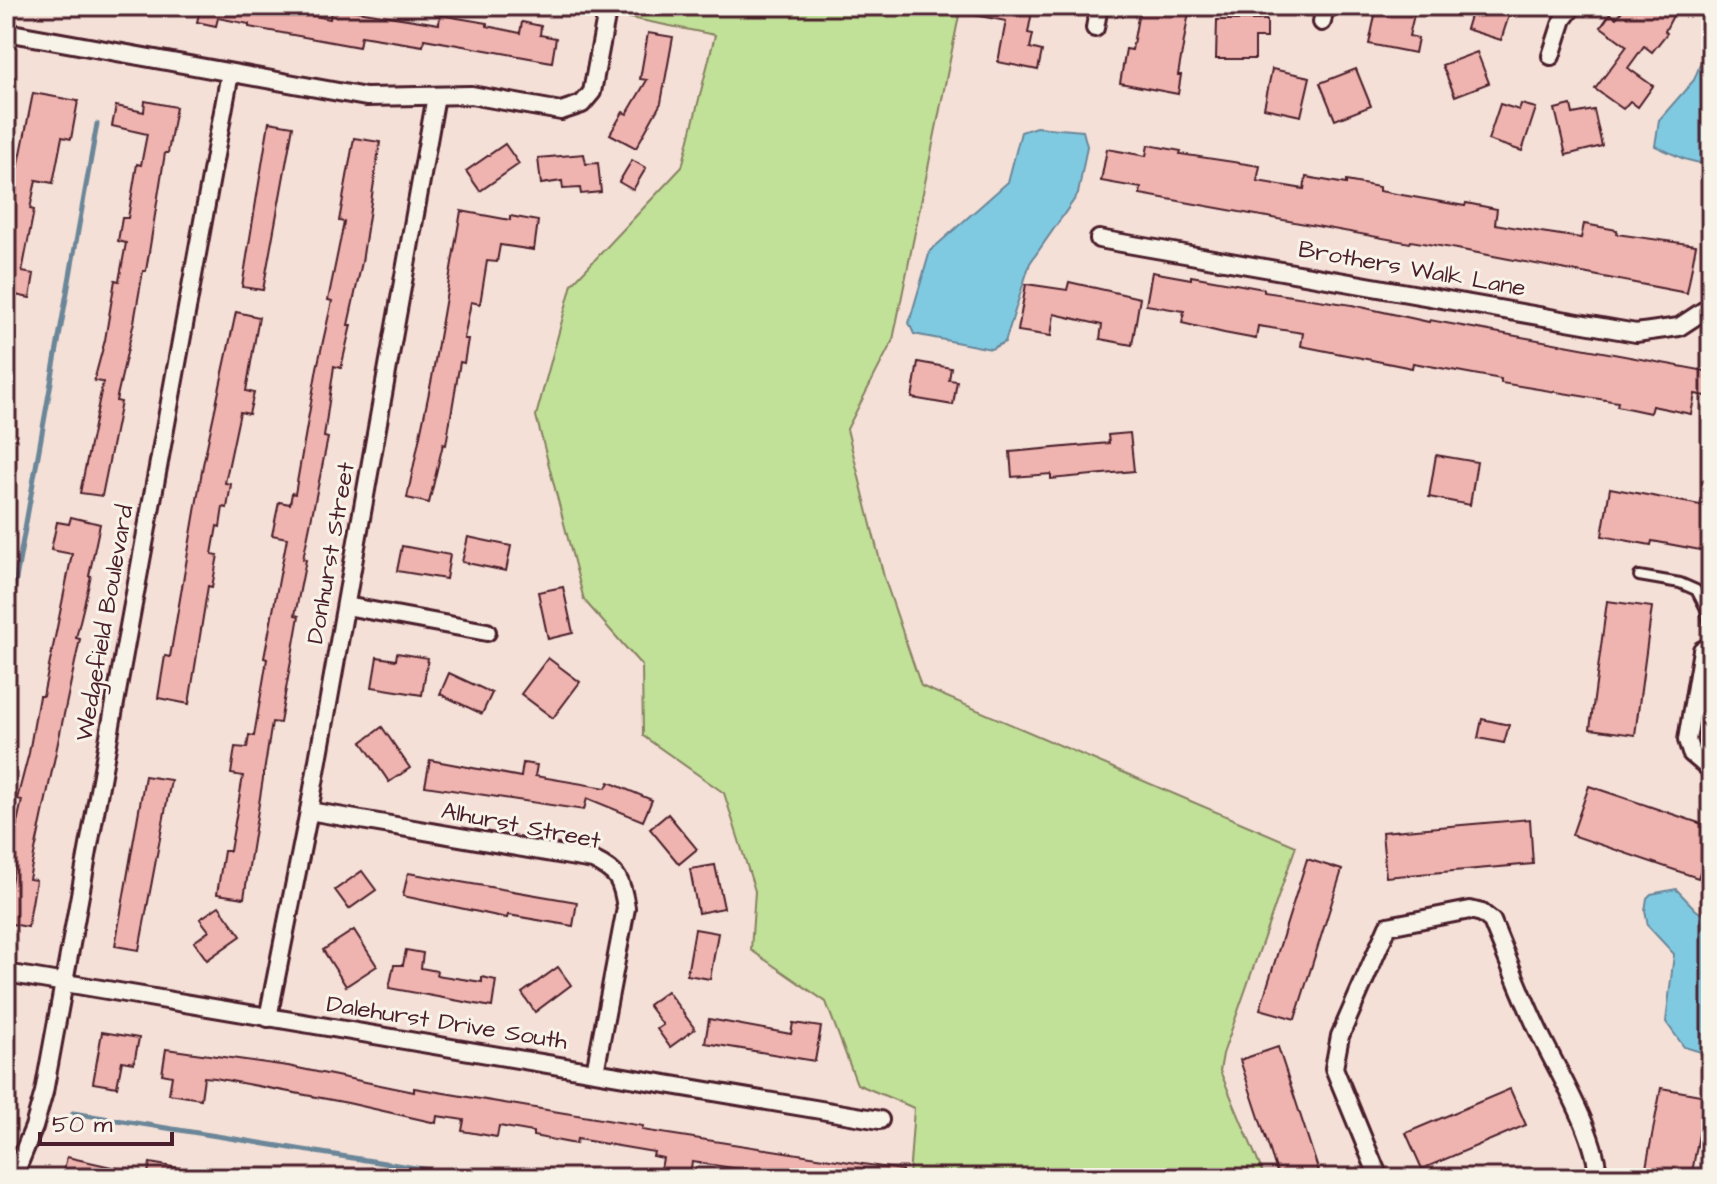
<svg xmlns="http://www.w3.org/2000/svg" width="1717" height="1184" font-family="'Architects Daughter',sans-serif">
	<rect width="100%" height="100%" fill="#f5e0d7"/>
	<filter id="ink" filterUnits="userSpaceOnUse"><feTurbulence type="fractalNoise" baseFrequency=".0125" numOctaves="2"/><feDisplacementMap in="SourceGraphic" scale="16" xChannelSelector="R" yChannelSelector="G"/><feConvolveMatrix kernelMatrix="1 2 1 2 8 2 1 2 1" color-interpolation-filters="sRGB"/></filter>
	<g filter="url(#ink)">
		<!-- green -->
		<polygon fill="#c1e098" stroke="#868062" stroke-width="2" points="588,6 681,6 712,13 714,6 961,6 893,340 847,429 884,577 921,686 1296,846 1223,1054 1220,1071 1265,1178 909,1178 914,1108 857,1084 826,1002 751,950 755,891 724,793 643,736 642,666 584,600 536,416 572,284 682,167 715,35 586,9"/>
		<!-- water -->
		<g fill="#80cae1" stroke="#6a8698" stroke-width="2">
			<polygon points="1711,36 1711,166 1684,159 1655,146 1659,120 1694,80"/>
			<polygon points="1036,127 1083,131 1087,146 1078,194 1030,263 1005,342 991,349 914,334 909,323 930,251 1008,182 1021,132"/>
			<polygon points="1676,889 1696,910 1711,920 1711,1055 1684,1047 1666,1022 1674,954 1648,926 1645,911 1647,898 1651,894"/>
		</g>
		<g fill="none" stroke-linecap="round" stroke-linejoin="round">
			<!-- stream -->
			<g stroke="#6a8698" stroke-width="5">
				<polyline points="6,635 97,124"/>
				<polyline points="73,1113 478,1178"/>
			</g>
		</g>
		<!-- building -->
		<g fill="#efb4af" stroke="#4a1f2b" stroke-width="2">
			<polygon points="194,6 283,6 297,8 296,12 330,19 332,7 439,24 440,15 487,23 487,26 520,33 522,22 541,26 540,35 556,38 552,62 424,39 423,46 361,36 359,47 249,27 249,24 218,18 216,26 197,22 199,14 194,13"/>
			<polygon points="965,6 1033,6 1028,33 1033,34 1030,48 1042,51 1038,70 998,62 1006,21 964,13"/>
			<polygon points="1140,6 1190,6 1178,75 1181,75 1178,94 1120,83 1126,49 1132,50"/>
			<polygon points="1377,6 1416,6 1409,36 1418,38 1415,53 1369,44"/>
			<polygon points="1473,6 1512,6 1501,40 1466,29"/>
			<polygon points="1626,6 1678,6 1665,31 1667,33 1652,52 1644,46 1628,68 1653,86 1638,107 1630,101 1623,109 1595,89 1627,46 1601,27 1610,14 1616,18"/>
			<polygon points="1217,20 1267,20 1267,38 1255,38 1255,59 1216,59"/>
			<polygon points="648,33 673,37 661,103 636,148 610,134 623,112 627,114 647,80 640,79"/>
			<polygon points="1477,52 1489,83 1455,96 1442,65"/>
			<polygon points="1272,69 1310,77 1301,116 1264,108"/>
			<polygon points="1356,69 1371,106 1335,120 1320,83"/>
			<polygon points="33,93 78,101 71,139 62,137 53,183 36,180 30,209 34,210 22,272 34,274 30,298 6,293 6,230"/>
			<polygon points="145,101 176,107 168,153 165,153 146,271 143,271 134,322 116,401 121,402 102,496 80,493 103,382 94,381 105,340 115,280 119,281 126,243 118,241 122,218 128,218 137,164 141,165 147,134 112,126 116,106 144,112"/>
			<polygon points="1500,104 1519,110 1521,104 1536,108 1522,151 1488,140"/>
			<polygon points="1571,105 1573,114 1594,110 1602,146 1566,155 1555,109"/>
			<polygon points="269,122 293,126 263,290 242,287"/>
			<polygon points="354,138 380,142 362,262 348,325 351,325 341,368 334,366 324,437 328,438 303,559 306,560 295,615 299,616 280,723 272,722 244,898 217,894 224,851 230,851 243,776 231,774 235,747 247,748 249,735 254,736 267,659 264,658 287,538 272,535 279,502 290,504 292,493 295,494 317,368 332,301 328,300 344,222 339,221"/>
			<polygon points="505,144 519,164 480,191 466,171"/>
			<polygon points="1148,145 1181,151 1180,154 1260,166 1257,181 1304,189 1306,177 1346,184 1346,181 1379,187 1379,191 1465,206 1466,203 1497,209 1495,224 1541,232 1581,238 1584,224 1617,230 1616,234 1696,245 1687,293 1457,249 1411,241 1410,243 1140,194 1141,188 1101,181 1107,149 1146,156"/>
			<polygon points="584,154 586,164 598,163 601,192 581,194 580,188 563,189 562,181 541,184 538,158"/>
			<polygon points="632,160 646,168 633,190 619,182"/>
			<polygon points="461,211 510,220 510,216 538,221 534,250 500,245 497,262 487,261 480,304 471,302 464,339 468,339 464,363 460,362 446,445 443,444 429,503 407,498 432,378"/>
			<polygon points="1152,272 1191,279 1191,276 1264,289 1264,292 1352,305 1429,322 1430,320 1462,326 1711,372 1711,397 1695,394 1691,414 1652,406 1650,413 1617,406 1618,402 1501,383 1501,379 1413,363 1412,368 1301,346 1303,333 1258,326 1256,339 1224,333 1182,323 1184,311 1146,305"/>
			<polygon points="1069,282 1140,298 1132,345 1100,339 1102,325 1054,314 1051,336 1018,331 1026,284 1067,290"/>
			<polygon points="236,312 259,317 246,391 254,393 249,414 240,412 225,483 231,484 227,508 223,507 220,527 217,526 212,554 218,555 212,587 208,586 189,704 158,698 165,656 170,657 203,465"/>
			<polygon points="918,362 951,368 949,380 957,381 953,405 912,398"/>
			<polygon points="1130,433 1134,471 1051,479 1051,474 1012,477 1010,452 1109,443 1108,435"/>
			<polygon points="1436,455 1477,462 1470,505 1429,497"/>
			<polygon points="1610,488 1711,507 1711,552 1652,541 1651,545 1602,536"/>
			<polygon points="71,517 100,524 89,576 91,576 76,638 80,639 29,879 36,880 28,927 6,923 6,888 10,888 15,862 9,860 22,800 17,799 29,753 39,696 43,696 72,554 51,550 57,522 69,524"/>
			<polygon points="468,537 511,546 506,571 462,562"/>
			<polygon points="402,546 450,555 446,579 397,571"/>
			<polygon points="563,587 573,633 548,639 538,592"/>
			<polygon points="1607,601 1652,607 1635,735 1590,729"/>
			<polygon points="397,653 428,658 422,695 372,687 377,657 396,660"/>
			<polygon points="548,658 580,682 553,718 521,694"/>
			<polygon points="449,673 492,693 482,714 440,694"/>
			<polygon points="1482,719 1509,725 1504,743 1478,738"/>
			<polygon points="382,727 410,768 389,782 362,742"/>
			<polygon points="430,760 521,777 523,763 537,765 535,776 606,788 609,782 652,800 643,821 587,798 584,810 425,786"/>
			<polygon points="145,776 171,780 139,950 115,946"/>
			<polygon points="1589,786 1711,827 1711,840 1698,878 1572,835"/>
			<polygon points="668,814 697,849 679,864 650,829"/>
			<polygon points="1530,819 1533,864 1386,877 1382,832"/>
			<polygon points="1307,859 1342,870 1295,1019 1260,1009"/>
			<polygon points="715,865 724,908 698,913 690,869"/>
			<polygon points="362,871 376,890 349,909 335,890"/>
			<polygon points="408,873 577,902 573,926 508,915 507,918 403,896"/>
			<polygon points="219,906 241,936 207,960 194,942 209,931 200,919"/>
			<polygon points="695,929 718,933 710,979 687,975"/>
			<polygon points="354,930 377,966 346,986 323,950"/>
			<polygon points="406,950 423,953 421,968 437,971 436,975 482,982 482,977 496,980 492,1007 389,988 394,965 403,965"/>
			<polygon points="558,967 571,985 535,1012 522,993"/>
			<polygon points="667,991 695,1029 670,1047 657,1029 663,1025 648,1005"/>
			<polygon points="709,1019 791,1034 793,1023 821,1027 815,1061 705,1043"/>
			<polygon points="102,1032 139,1038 134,1063 122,1061 117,1087 93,1083"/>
			<polygon points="1278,1047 1321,1178 1279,1178 1240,1060"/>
			<polygon points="166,1049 288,1066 414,1092 414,1088 643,1126 642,1130 902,1170 901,1178 778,1178 779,1175 692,1162 690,1173 661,1169 663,1158 653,1156 654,1152 577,1139 576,1144 533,1136 533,1132 499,1126 497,1137 462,1131 464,1120 437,1116 436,1123 348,1103 215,1078 204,1077 201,1099 169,1094 172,1076 162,1074"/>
			<polygon points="1661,1088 1706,1096 1691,1178 1644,1178"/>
			<polygon points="1510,1089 1526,1125 1422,1169 1406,1133"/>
			<polygon points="67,1157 134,1172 134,1178 62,1178"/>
			<polygon points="150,1163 190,1170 190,1178 147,1178"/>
		</g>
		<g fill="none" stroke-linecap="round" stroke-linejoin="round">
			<!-- service casing -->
			<g stroke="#4a1f2b" stroke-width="14">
				<polyline id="service" points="1639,576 1680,583 1696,590 1706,609 1711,634"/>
			</g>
			<!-- minor casing -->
			<g stroke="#4a1f2b" stroke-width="22">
				<g id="minor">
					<polyline points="1322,22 1325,6"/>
					<polyline points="1095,28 1099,6"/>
					<polyline points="6,32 366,97 471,95 561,111 582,104 592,92 606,17"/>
					<polyline points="1551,56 1563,19 1573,6"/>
					<polyline points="1099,239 1636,333 1679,327 1711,306"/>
					<polyline points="346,606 487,632"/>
					<polyline points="1711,646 1702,650 1687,740 1691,753 1711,770"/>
					<path d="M309 811 593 860C618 872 622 880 626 908L595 1072"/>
					<polyline points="6,973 880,1120"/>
					<polyline points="268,1018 309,811 436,96"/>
					<polyline points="13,1178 34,1127 44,1092 230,73"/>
					<path d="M1379 1178 1334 1068 1340 1036 1388 926 1470 910 1482 913 1492 921C1507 958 1521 994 1538 1030 1557 1071 1597 1134 1598 1178"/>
				</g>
			</g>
			<!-- service -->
			<use href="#service" stroke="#f7f3e8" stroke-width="8"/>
			<!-- minor -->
			<use href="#minor" stroke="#f7f3e8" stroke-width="16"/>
		</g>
	</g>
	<g text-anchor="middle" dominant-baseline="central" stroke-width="6" stroke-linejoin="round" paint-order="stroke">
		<!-- street labels -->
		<g font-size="24" fill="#4a1f2b" stroke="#f7f3e8">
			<text transform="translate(1412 269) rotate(10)">Brothers Walk Lane</text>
			<text transform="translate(331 553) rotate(-80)">Donhurst Street</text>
			<text transform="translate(105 623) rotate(-80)">Wedgefield Boulevard</text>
			<text transform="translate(521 826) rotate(11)">Alhurst Street</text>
			<text transform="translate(447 1023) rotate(9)">Dalehurst Drive South</text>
		</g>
	</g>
	<!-- margin -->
	<rect width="1717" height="1184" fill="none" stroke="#f7f3e8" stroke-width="32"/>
	<rect x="16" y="16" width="1685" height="1152" fill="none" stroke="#4a1f2b" stroke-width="3" filter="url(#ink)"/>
	<!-- scale -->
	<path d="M40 1132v12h132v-12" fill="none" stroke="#4a1f2b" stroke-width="4"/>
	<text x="52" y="1132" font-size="24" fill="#4a1f2b" stroke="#f7f3e8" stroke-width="6" paint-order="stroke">50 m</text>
</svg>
